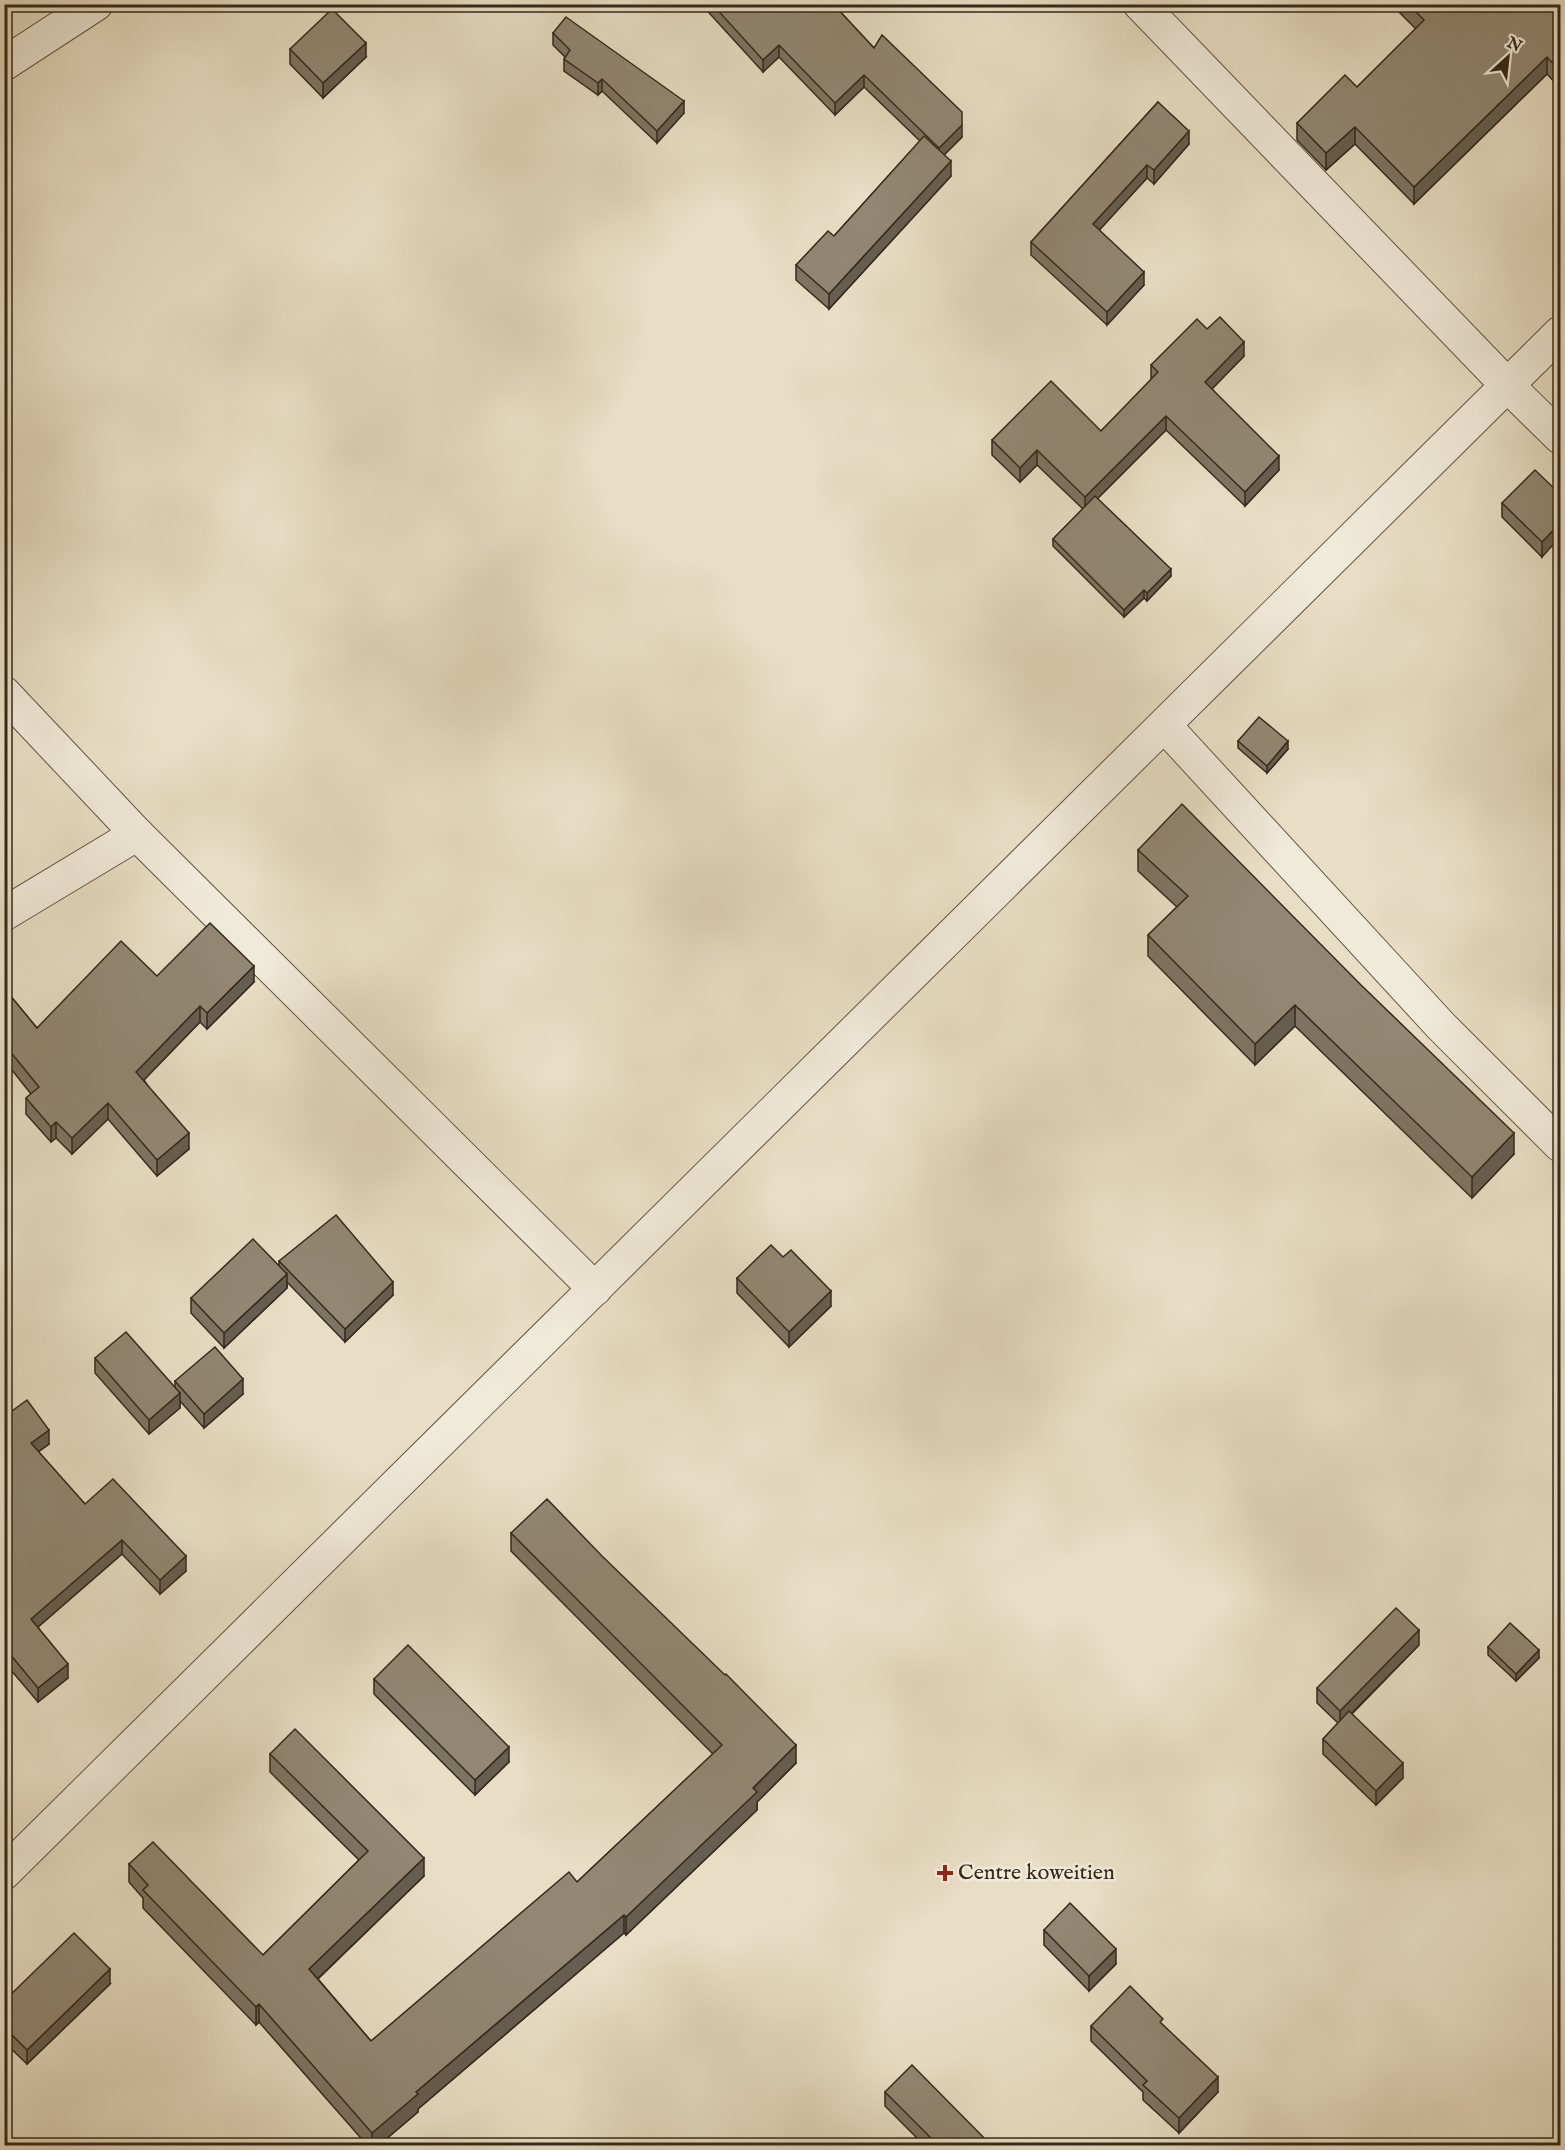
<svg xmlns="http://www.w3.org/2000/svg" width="1565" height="2150" font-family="'IM FELL English',serif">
	<rect width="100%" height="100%" fill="#e8dec5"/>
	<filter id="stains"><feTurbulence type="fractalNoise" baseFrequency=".00333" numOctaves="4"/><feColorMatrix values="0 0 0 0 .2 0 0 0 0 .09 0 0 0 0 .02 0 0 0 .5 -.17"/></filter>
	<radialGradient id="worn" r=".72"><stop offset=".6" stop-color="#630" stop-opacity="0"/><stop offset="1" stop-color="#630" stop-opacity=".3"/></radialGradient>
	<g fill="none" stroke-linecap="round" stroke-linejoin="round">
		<!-- minor casing -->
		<g stroke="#625646" stroke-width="35">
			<g id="minor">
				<polyline points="1140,4 1508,386 1560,437"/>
				<polyline points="4,64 96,4"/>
				<polyline points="4,693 137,834 595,1289"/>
				<polyline points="1165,726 1441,1026 1560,1145"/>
				<polyline points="4,914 137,834"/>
			</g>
		</g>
		<!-- tertiary casing -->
		<g stroke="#625646" stroke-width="35">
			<polyline id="tertiary" points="4,1873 1560,333"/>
		</g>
		<!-- minor -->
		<use href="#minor" stroke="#f0ead9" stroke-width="33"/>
		<!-- tertiary -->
		<use href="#tertiary" stroke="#f0ead9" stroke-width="33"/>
	</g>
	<!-- wall -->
	<g fill="#7e7463" stroke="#35291b" stroke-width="1.5">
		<polygon points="701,4 833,4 874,48 962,137 944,155 951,176 829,309 796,280 796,265 834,236 920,141 864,87 835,115 779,57 763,72"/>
		<polygon points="1391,4 1560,4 1560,88 1547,74 1414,204 1355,144 1326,170 1297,140 1297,123 1357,87 1416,29"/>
		<polygon points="553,33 684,113 657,143 602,91 598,95 564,71 564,59 565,57 553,45"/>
		<polygon points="290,49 366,57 323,98 290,64"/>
		<polygon points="1158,102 1189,144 1154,184 1147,178 1099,230 1144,285 1107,325 1031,255 1031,242"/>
		<polygon points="1207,329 1244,356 1212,389 1279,470 1245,506 1166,430 1097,499 1171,576 1147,601 1144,598 1124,617 1053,546 1053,539 1083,509 1037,465 1020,482 992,455 992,440 1101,431 1151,380 1151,365"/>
		<polygon points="1560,494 1542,557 1502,517 1502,503"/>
		<polygon points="1238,741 1288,749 1267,773 1238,748"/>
		<polygon points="1138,850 1514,1154 1472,1198 1295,1026 1255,1065 1148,956 1148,935 1177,907 1138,871"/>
		<polygon points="1560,856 1560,877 1556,872 1556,860"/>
		<polygon points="1560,879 1560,903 1554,897 1554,885"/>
		<polygon points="157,976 254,982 207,1029 200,1022 144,1080 189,1149 157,1176 108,1119 72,1154 56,1138 51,1142 26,1114 26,1098 31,1094 4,1060 4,988 37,1028"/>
		<polygon points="279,1261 393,1295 345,1342 287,1282 287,1288 224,1348 191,1313 191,1298 279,1265"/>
		<polygon points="737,1278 831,1306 789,1347 737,1293"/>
		<polygon points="95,1358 175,1388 175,1381 243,1394 204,1428 180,1401 180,1408 149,1434 95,1373"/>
		<polygon points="4,1417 49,1444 38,1452 85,1504 186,1571 160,1594 122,1554 38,1627 68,1678 38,1702 4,1662"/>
		<polygon points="511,1533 796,1763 757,1802 757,1810 626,1935 624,1933 418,2109 418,2112 379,2145 367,2145 259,2022 256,2025 143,1908 143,1898 129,1882 129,1864 263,1955 359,1860 270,1772 270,1754 424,1876 318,1979 371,2041 577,1882 713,1754 511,1551"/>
		<polygon points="1419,1645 1352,1714 1403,1778 1376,1805 1323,1754 1323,1739 1338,1723 1317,1703 1317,1688"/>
		<polygon points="1488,1647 1539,1658 1516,1681 1488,1655"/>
		<polygon points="374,1679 509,1762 475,1795 374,1694"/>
		<polygon points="1044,1930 1116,1964 1089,1991 1044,1945"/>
		<polygon points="110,1984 27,2064 4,2042 4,2001"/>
		<polygon points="1163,2025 1218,2092 1179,2133 1143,2100 1143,2092 1091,2041 1091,2026"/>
		<polygon points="885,2092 991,2145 924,2145 885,2106"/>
	</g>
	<!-- shaded-wall -->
	<g fill="#665e50" stroke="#35291b" stroke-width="1.5">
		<polygon points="366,43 366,57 323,98 323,83"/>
		<polygon points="779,45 779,57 763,72 763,60"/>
		<polygon points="1547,57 1547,74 1414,204 1414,187"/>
		<polygon points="864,75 864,87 835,115 835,103"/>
		<polygon points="602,79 602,91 598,95 598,83"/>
		<polygon points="684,101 684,113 657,143 657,131"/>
		<polygon points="962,125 962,137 939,160 939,148"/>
		<polygon points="1355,127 1355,144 1326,170 1326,153"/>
		<polygon points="1189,131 1189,144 1154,184 1154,170"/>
		<polygon points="951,161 951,176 829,309 829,294"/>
		<polygon points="1147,165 1147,178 1093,237 1093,224"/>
		<polygon points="1144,272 1144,285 1107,325 1107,312"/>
		<polygon points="1244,342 1244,356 1205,396 1205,382"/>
		<polygon points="1166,416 1166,430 1085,511 1085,497"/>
		<polygon points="1037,450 1037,465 1020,482 1020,468"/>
		<polygon points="1279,456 1279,470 1245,506 1245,492"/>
		<polygon points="1560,523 1560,537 1542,557 1542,542"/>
		<polygon points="1171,569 1171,576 1147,601 1147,593"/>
		<polygon points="1144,590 1144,598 1124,617 1124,610"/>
		<polygon points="1288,741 1288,749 1267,773 1267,766"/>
		<polygon points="254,966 254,982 207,1029 207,1013"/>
		<polygon points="1295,1005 1295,1026 1255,1065 1255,1044"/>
		<polygon points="200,1006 200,1022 136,1088 136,1072"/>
		<polygon points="108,1103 108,1119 72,1154 72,1138"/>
		<polygon points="56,1122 56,1138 51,1142 51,1127"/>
		<polygon points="189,1133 189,1149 157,1176 157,1160"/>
		<polygon points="1514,1133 1514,1154 1472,1198 1472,1177"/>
		<polygon points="287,1274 287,1288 224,1348 224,1333"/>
		<polygon points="393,1282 393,1295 345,1342 345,1329"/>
		<polygon points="831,1291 831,1306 789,1347 789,1332"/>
		<polygon points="243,1379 243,1394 204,1428 204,1414"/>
		<polygon points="180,1393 180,1408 149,1434 149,1420"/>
		<polygon points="49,1430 49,1444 31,1457 31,1443"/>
		<polygon points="122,1540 122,1554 31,1633 31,1619"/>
		<polygon points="186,1556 186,1571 160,1594 160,1580"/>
		<polygon points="1419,1630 1419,1645 1340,1725 1340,1711"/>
		<polygon points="1539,1650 1539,1658 1516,1681 1516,1674"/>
		<polygon points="68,1664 68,1678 38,1702 38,1688"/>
		<polygon points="796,1745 796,1763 757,1802 757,1810 626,1935 626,1917"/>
		<polygon points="509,1747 509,1762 475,1795 475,1780"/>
		<polygon points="1403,1763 1403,1778 1376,1805 1376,1791"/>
		<polygon points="424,1858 424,1876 309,1987 309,1969"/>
		<polygon points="624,1915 624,1933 418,2109 418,2112 379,2145 372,2145 372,2133 416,2092"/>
		<polygon points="1116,1949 1116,1964 1089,1991 1089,1976"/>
		<polygon points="110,1969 110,1984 27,2064 27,2050"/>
		<polygon points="259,2004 259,2022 256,2025 256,2007"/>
		<polygon points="1218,2077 1218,2092 1179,2133 1179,2118"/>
	</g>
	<!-- building -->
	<g fill="#928773" stroke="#35291b" stroke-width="1.5">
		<polygon points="712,4 833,4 874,48 882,35 962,112 962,125 939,148 864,75 835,103 779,45 763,60"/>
		<polygon points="1408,4 1560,4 1560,71 1547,57 1414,187 1355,127 1326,153 1297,123 1345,75 1357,87 1424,20"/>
		<polygon points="332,9 366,43 323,83 290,49"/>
		<polygon points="566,17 684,101 657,131 602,79 598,83 564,59 570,50 553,33"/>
		<polygon points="1158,102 1189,131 1154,170 1147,165 1093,224 1144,272 1107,312 1031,242"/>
		<polygon points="924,136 951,161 829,294 796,265 828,231 834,236"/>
		<polygon points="1220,317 1244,342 1205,382 1279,456 1245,492 1166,416 1085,497 1037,450 1020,468 992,440 1051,381 1101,431 1158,372 1151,365 1197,319 1207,329"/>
		<polygon points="1535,470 1560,494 1560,523 1542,542 1502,503"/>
		<polygon points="1095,496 1171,569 1147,593 1144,590 1124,610 1053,539"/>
		<polygon points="1259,717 1288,741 1267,766 1238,741"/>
		<polygon points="1182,804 1361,985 1514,1133 1472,1177 1295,1005 1255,1044 1148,935 1188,896 1138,850"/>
		<polygon points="1560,856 1560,865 1556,860"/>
		<polygon points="1560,879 1560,891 1554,885"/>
		<polygon points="210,923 254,966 207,1013 200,1006 136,1072 189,1133 157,1160 108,1103 72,1138 56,1122 51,1127 26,1098 39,1087 4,1044 4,988 37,1028 121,941 157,976"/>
		<polygon points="336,1215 393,1282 345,1329 279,1261"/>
		<polygon points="253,1239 287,1274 224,1333 191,1298"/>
		<polygon points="771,1245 783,1257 791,1250 831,1291 789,1332 737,1278"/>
		<polygon points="126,1332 180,1393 149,1420 95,1358"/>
		<polygon points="215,1347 243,1379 204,1414 175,1381"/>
		<polygon points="27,1400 49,1430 31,1443 85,1504 113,1479 186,1556 160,1580 122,1540 31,1619 68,1664 38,1688 4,1647 4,1417"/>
		<polygon points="547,1499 602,1556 725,1675 726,1674 796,1745 753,1788 757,1792 626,1917 624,1915 416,2092 418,2094 372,2133 259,2004 256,2007 143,1890 148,1885 129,1864 153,1842 263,1955 368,1851 270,1754 295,1729 424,1858 309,1969 371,2041 569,1872 577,1882 722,1745 511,1533"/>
		<polygon points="1396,1608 1419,1630 1340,1711 1317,1688"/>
		<polygon points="1510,1623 1539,1650 1516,1674 1488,1647"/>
		<polygon points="408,1645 509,1747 475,1780 374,1679"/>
		<polygon points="1349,1711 1403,1763 1376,1791 1323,1739"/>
		<polygon points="1070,1903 1116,1949 1089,1976 1044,1930"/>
		<polygon points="74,1933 110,1969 27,2050 4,2027 4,2001"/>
		<polygon points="1130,1986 1163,2019 1160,2022 1218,2077 1179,2118 1143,2085 1147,2081 1091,2026"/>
		<polygon points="912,2065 991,2145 938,2145 885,2092"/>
	</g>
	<!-- markers -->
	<path fill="#8f2418" stroke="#f0ead9" stroke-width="2" d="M942 1864h6v6h6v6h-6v6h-6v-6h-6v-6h6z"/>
	<g text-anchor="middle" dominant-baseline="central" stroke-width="5" stroke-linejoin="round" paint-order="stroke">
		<!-- poi labels -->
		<g font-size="22" fill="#35291b" stroke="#f0ead9" text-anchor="start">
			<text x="958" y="1873">Centre koweitien</text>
		</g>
	</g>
	<!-- margin -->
	<rect width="1565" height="2150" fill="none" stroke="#e8dec5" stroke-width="24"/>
	<rect x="6" y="6" width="1553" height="2138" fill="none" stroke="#35291b" stroke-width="3"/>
	<rect x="12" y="12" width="1541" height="2126" fill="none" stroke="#35291b" stroke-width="1.5"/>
	<!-- north arrow -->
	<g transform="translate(1508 57) rotate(27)" stroke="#f0ead9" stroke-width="4.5" paint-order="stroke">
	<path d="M0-4.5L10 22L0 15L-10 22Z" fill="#35291b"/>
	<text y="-9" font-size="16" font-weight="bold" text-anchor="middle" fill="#35291b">N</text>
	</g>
	<rect width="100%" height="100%" filter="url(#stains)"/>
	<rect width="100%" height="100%" fill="url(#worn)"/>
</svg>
